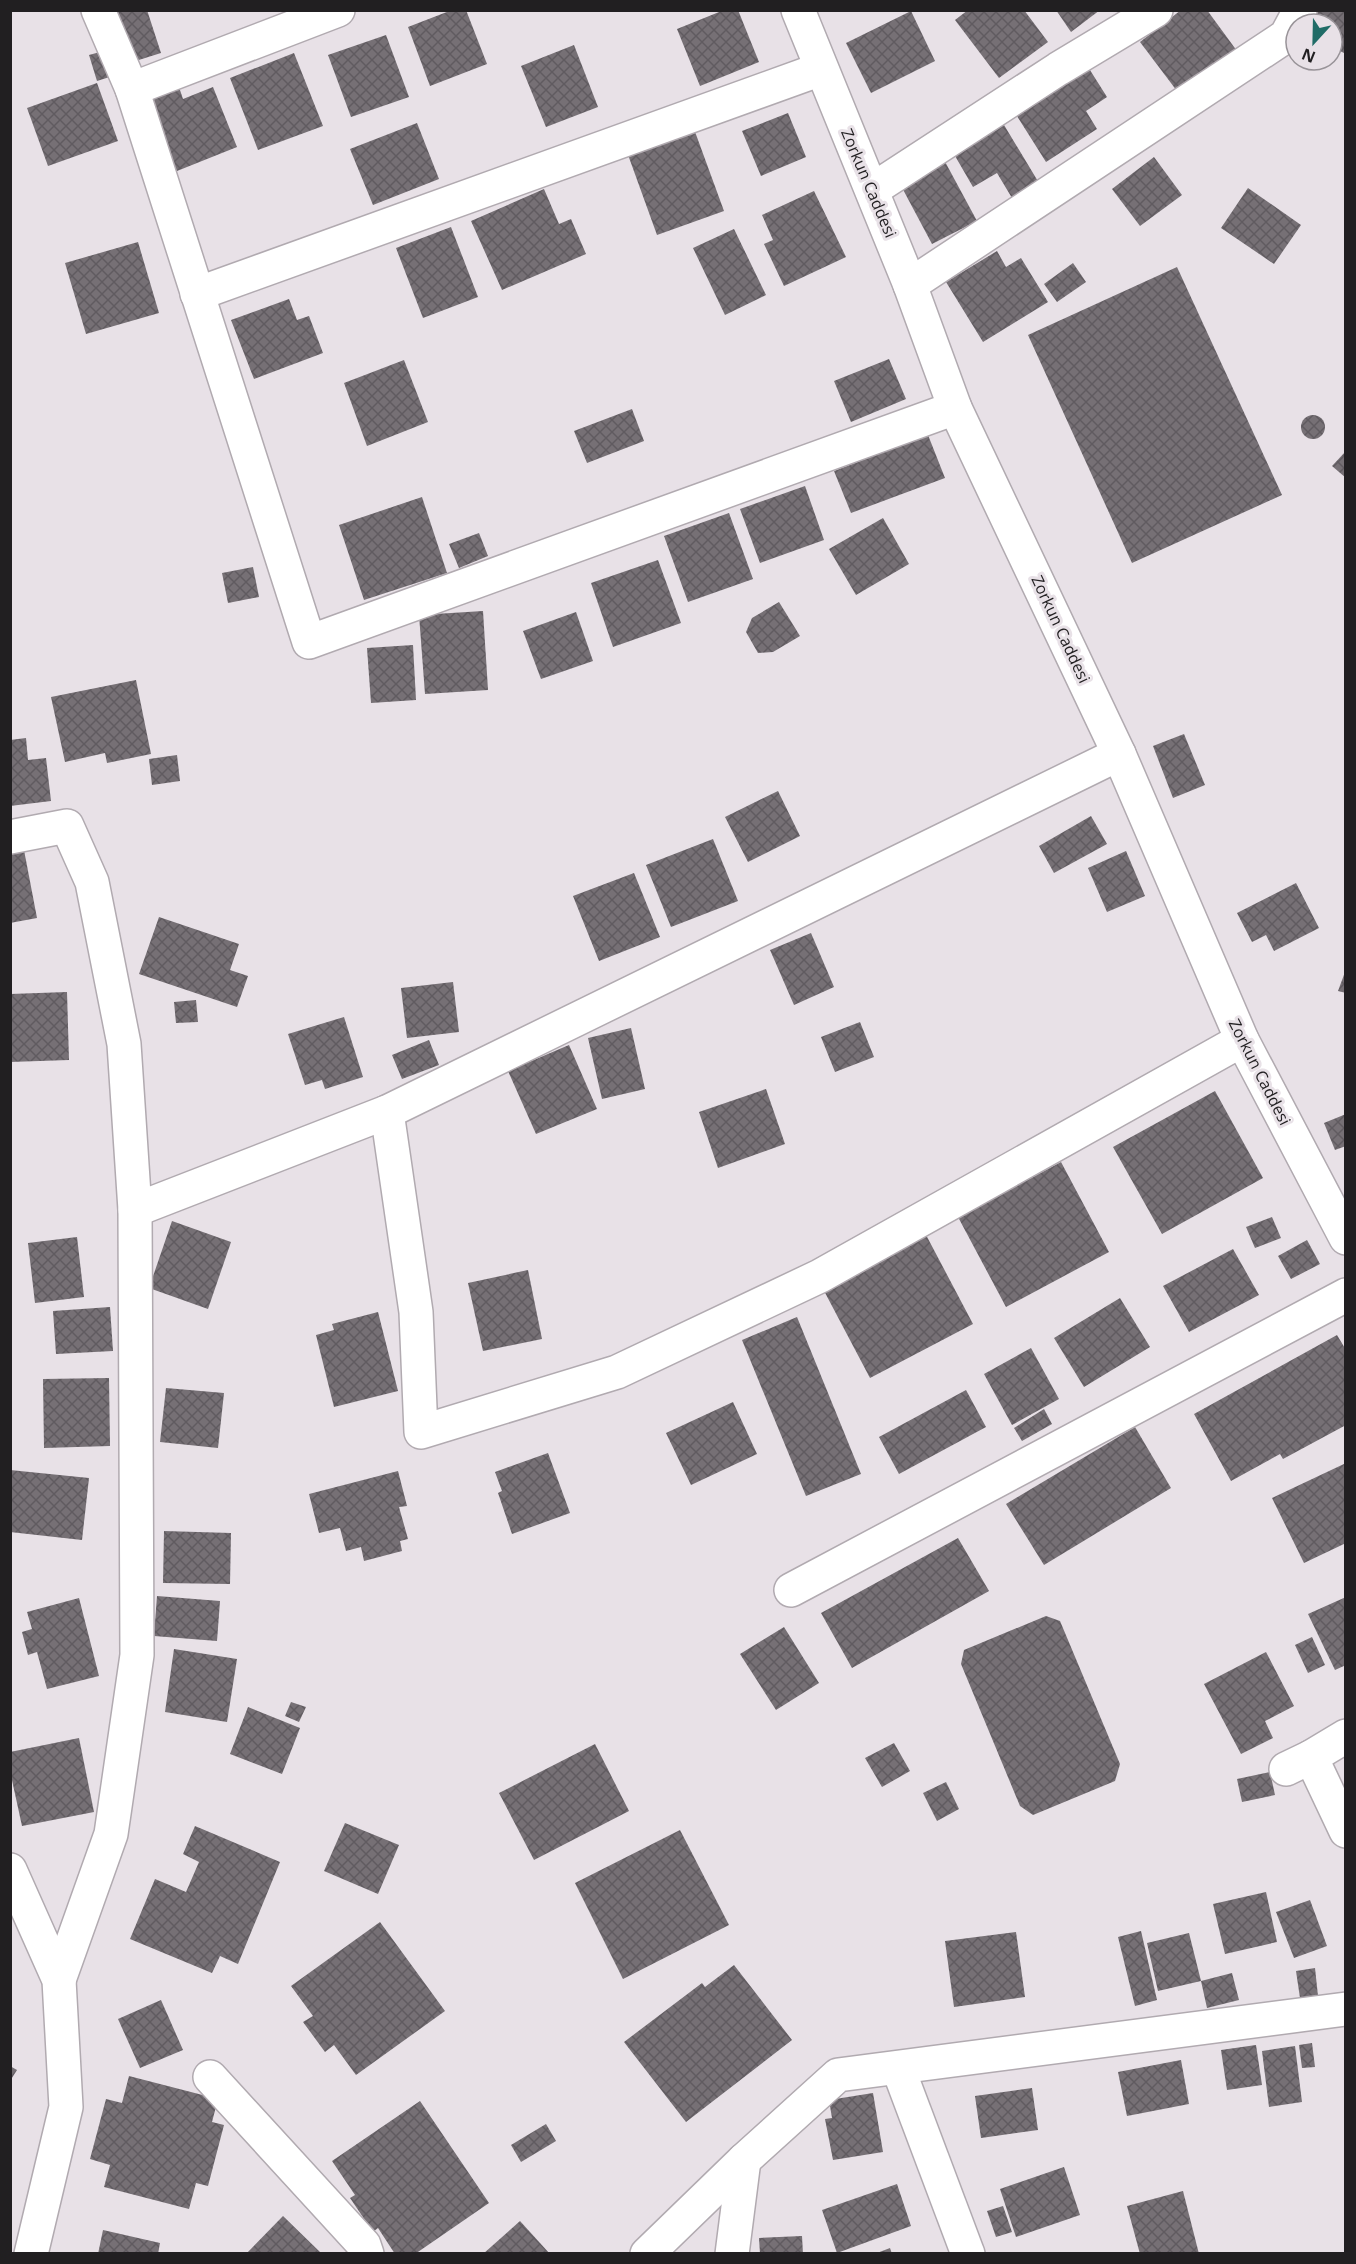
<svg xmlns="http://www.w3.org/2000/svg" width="1356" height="2264" font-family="'Open Sans',sans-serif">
	<defs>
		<pattern id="building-cross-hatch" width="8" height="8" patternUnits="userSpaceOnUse" patternTransform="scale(1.5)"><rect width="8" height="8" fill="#767075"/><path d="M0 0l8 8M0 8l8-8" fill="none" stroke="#605b60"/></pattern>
	</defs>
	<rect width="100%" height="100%" fill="#e8e1e7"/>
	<!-- building -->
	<g fill="url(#building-cross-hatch)">
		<polygon points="109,10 147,10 161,53 126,64"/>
		<polygon points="452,10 466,10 487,64 430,86 408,27"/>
		<polygon points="724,10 738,10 759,62 700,86 677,29"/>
		<polygon points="968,10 1024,10 1048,42 999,78 955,20"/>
		<polygon points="1056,10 1100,10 1071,32"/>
		<polygon points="1181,10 1207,10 1237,51 1180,95 1140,42"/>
		<polygon points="1309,10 1346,10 1346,54 1332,47 1332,24 1302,24"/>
		<polygon points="911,11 935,61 871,93 846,43"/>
		<polygon points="386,35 409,97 351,117 328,55"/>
		<polygon points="574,45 598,107 546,127 521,66"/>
		<polygon points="111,49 119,74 97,81 89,55"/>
		<polygon points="294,53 323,126 258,150 230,78"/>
		<polygon points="1083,59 1107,97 1086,111 1097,129 1046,162 1010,105"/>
		<polygon points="97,83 118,141 48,166 27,108"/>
		<polygon points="179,87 183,99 213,87 237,147 172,173 143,101"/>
		<polygon points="788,113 806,157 761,176 742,131"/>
		<polygon points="1001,120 1039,183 1012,198 997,173 973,187 951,149"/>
		<polygon points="417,123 439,179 373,205 350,149"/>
		<polygon points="694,129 724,211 657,235 627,152"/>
		<polygon points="1154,157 1182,195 1140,226 1112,189"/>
		<polygon points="943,158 977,221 932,244 899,182"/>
		<polygon points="1248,188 1301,225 1274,264 1221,228"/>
		<polygon points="544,189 559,224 571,219 586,254 502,290 471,221"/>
		<polygon points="814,191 846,257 784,286 764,244 773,240 762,215"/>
		<polygon points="451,227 478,297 423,318 396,248"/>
		<polygon points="734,229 766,295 725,315 693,248"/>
		<polygon points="138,242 159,313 86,334 65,263"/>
		<polygon points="997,251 1006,267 1021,258 1048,302 983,342 946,282"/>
		<polygon points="1073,263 1086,282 1057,302 1044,284"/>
		<polygon points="1177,267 1282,495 1132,563 1028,335"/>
		<polygon points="289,299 297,320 309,316 323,353 254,379 231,320"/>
		<polygon points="889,359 906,399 851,422 834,381"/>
		<polygon points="404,360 428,422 367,446 344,383"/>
		<polygon points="632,409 644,441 587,463 574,431"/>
		<circle cx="1313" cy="427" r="12"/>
		<polygon points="928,435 945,478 851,513 834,471"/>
		<polygon points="1346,451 1346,478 1332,466"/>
		<polygon points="805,486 824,540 760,563 740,509"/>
		<polygon points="422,497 447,573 364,600 339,525"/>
		<polygon points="729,513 753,579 688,602 664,536"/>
		<polygon points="883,518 909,564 856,595 829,549"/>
		<polygon points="479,533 488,556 459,568 449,544"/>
		<polygon points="658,560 681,623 613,647 591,583"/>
		<polygon points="253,567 259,597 228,603 222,573"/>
		<polygon points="779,602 800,636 773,652 758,653 746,632 752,618"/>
		<polygon points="483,611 488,690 425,694 419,615"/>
		<polygon points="576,612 593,661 541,679 523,631"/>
		<polygon points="413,645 416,700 371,703 367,648"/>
		<polygon points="136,680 151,754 107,763 105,753 65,762 51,697"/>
		<polygon points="1184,734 1205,785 1173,798 1153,746"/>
		<polygon points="26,738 28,760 46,758 51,801 10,806 10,740"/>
		<polygon points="177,755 180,781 152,785 149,759"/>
		<polygon points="778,791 800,836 748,862 725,817"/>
		<polygon points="1091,816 1107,844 1054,873 1039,846"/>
		<polygon points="713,839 738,901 671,927 646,865"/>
		<polygon points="24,850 37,918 10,923 10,852"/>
		<polygon points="1126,851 1145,896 1107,912 1088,868"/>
		<polygon points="634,873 660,937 599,961 573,896"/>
		<polygon points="1296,883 1319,928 1274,951 1266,935 1252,942 1237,913"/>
		<polygon points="159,917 239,944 230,970 248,976 237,1007 139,974"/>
		<polygon points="811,933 834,987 794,1005 770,950"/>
		<polygon points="1345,972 1346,972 1346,993 1338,991"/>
		<polygon points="453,982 459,1032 407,1038 401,988"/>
		<polygon points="67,992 69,1060 10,1062 10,994"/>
		<polygon points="196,1000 198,1022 176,1023 174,1002"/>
		<polygon points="344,1017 363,1077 325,1089 322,1080 305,1085 288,1034"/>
		<polygon points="860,1022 874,1057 835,1072 821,1037"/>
		<polygon points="631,1028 645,1089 602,1099 588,1038"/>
		<polygon points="429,1040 439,1065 402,1079 392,1055"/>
		<polygon points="569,1045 597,1109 536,1134 508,1071"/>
		<polygon points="766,1089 785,1144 718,1168 699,1112"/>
		<polygon points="1215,1091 1263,1178 1162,1234 1113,1147"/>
		<polygon points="1346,1114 1346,1146 1335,1150 1324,1123"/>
		<polygon points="1061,1162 1109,1252 1006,1307 958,1217"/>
		<polygon points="1272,1217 1281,1238 1255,1248 1246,1227"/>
		<polygon points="172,1221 231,1242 208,1309 149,1288"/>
		<polygon points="925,1233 973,1324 870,1378 822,1287"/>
		<polygon points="77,1237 84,1297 35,1303 28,1243"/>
		<polygon points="1307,1240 1320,1264 1291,1279 1278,1256"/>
		<polygon points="1233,1249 1259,1295 1189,1332 1163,1286"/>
		<polygon points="528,1270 542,1339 483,1351 468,1283"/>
		<polygon points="1120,1298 1150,1347 1084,1387 1054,1338"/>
		<polygon points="110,1307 113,1351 56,1354 53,1311"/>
		<polygon points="378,1312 398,1391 334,1407 316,1335 334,1330 332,1324"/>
		<polygon points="797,1317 861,1474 806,1496 742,1340"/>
		<polygon points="1337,1335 1346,1350 1346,1425 1283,1459 1280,1454 1231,1481 1194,1414"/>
		<polygon points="1031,1348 1059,1399 1012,1425 984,1374"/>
		<polygon points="109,1378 110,1446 44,1448 43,1379"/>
		<polygon points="166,1388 224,1393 218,1448 160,1442"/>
		<polygon points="966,1390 986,1427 899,1474 879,1437"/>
		<polygon points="733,1402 757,1454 691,1485 666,1433"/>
		<polygon points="1044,1409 1052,1424 1022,1441 1014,1428"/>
		<polygon points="1135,1427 1171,1488 1044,1565 1006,1504"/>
		<polygon points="548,1453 570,1513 512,1534 498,1493 502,1491 495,1472"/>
		<polygon points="1346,1463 1346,1543 1304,1563 1272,1498"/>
		<polygon points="10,1470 89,1478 82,1540 10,1532"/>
		<polygon points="398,1471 407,1506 399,1507 408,1539 400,1541 402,1551 364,1561 361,1547 346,1551 340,1528 319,1533 309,1494"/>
		<polygon points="164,1531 231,1533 230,1584 163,1583"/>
		<polygon points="958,1538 989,1591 852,1668 821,1613"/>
		<polygon points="157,1596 220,1601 217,1641 154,1636"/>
		<polygon points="1346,1597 1346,1665 1335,1670 1308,1614"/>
		<polygon points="79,1598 99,1676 47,1689 37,1652 28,1655 22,1632 32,1629 27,1612"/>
		<polygon points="1046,1616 1060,1621 1120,1764 1115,1781 1033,1815 1020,1806 961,1664 964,1650"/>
		<polygon points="784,1627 819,1683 776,1710 740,1654"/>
		<polygon points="1312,1637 1325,1665 1308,1673 1295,1645"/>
		<polygon points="174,1649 237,1659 227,1722 165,1712"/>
		<polygon points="1266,1652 1294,1706 1265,1721 1273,1738 1241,1754 1204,1684"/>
		<polygon points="291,1702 306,1707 299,1722 285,1716"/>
		<polygon points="248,1707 300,1728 282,1774 230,1754"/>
		<polygon points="79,1738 94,1812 22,1826 10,1771 10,1752"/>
		<polygon points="894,1743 910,1771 882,1787 865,1758"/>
		<polygon points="595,1744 629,1811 534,1860 499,1793"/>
		<polygon points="1270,1772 1275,1795 1242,1802 1237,1779"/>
		<polygon points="946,1782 959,1809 937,1821 923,1793"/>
		<polygon points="345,1823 399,1845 378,1894 324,1871"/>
		<polygon points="195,1826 280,1862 238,1964 220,1956 212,1973 130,1939 155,1879 186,1892 199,1862 183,1854"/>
		<polygon points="680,1830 729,1925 623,1979 575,1883"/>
		<polygon points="1266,1892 1277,1942 1225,1954 1213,1904"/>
		<polygon points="1310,1900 1327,1946 1294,1958 1276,1912"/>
		<polygon points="380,1922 445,2011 356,2075 334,2045 325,2052 303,2022 313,2016 291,1986"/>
		<polygon points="1141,1931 1157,2000 1135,2006 1118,1937"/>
		<polygon points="1016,1932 1025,1997 954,2007 945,1941"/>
		<polygon points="1189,1933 1201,1981 1232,1973 1239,2000 1207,2008 1201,1981 1158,1991 1147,1943"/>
		<polygon points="734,1965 792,2040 686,2122 624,2042 702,1983 705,1987"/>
		<polygon points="1315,1968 1318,1996 1300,1998 1296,1971"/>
		<polygon points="161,2000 183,2050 140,2068 118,2019"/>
		<polygon points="1312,2043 1315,2067 1302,2068 1299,2045"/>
		<polygon points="1256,2045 1262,2085 1227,2090 1221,2050"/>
		<polygon points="1295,2046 1302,2102 1269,2107 1262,2051"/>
		<polygon points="1181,2060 1189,2104 1127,2116 1118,2072"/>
		<polygon points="10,2066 17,2070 10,2081"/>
		<polygon points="129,2076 218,2099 212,2122 224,2125 208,2186 196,2183 189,2209 104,2187 110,2165 90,2159 106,2099 122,2103"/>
		<polygon points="1032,2088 1038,2130 981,2138 975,2096"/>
		<polygon points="873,2093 883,2152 833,2160 825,2119 832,2118 829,2100"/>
		<polygon points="420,2101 489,2203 415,2254 395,2254 378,2228 373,2232 350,2198 355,2195 332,2161"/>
		<polygon points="546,2124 556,2141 521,2162 511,2145"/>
		<polygon points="1064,2167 1080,2215 1016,2237 1000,2189"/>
		<polygon points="897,2184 911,2226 837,2253 822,2210"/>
		<polygon points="1183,2191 1199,2254 1140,2254 1127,2206"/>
		<polygon points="1003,2206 1012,2232 996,2237 987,2211"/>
		<polygon points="283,2216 322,2254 246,2254"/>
		<polygon points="520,2221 550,2254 483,2254"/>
		<polygon points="103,2230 160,2243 158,2254 98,2254"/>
		<polygon points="802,2236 803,2254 760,2254 759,2238"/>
		<polygon points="890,2248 892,2254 877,2254 877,2253"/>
	</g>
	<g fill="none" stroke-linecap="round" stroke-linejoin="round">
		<!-- street casing -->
		<g stroke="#b1aab0" stroke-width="36">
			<g id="street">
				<polyline points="98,10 132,89 309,642 955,408"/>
				<polyline points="132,89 338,10"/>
				<polyline points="872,190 1058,69 1156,10"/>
				<polyline points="910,285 1286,36 1300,10"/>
				<polyline points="197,294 821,69"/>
				<polyline points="10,837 67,826 92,882 124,1044 135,1210 137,1655 111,1834 59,1980"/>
				<polyline points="387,1112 416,1312 421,1432 617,1372 820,1276 1242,1040"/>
				<polyline points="135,1210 387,1112 1119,754"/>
				<polyline points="791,1590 1346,1295"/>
				<polyline points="1311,1757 1346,1736"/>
				<polyline points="1286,1769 1311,1757 1346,1831"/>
				<polyline points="10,1870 59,1980 66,2107 31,2254"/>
				<polyline points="898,2068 968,2254"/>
				<polyline points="210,2077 364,2245 367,2254"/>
				<polyline points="647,2254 744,2160 838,2075 1346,2009"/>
				<polyline points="732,2254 744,2160"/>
			</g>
		</g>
		<!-- secondary casing -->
		<g stroke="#b1aab0" stroke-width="36">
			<polyline id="secondary" points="798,10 910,285 955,408 1119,754 1242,1040 1346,1238"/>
		</g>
		<!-- street -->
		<use href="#street" stroke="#fff" stroke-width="33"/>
		<!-- secondary -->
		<use href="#secondary" stroke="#fff" stroke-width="33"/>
	</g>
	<g text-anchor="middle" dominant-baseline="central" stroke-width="6" stroke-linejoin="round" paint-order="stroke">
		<!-- street labels -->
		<g font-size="16" fill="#211f21" stroke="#e8e1e7">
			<text transform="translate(869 183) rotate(67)">Zorkun Caddesi</text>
			<text transform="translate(1061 629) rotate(65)">Zorkun Caddesi</text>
			<text transform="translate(1260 1072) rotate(63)">Zorkun Caddesi</text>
		</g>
	</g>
	<!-- border -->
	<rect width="1356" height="2264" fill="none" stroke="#211f21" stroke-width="24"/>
	<!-- north arrow -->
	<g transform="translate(1314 42) rotate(202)"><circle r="28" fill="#e8e1e7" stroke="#989398" stroke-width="1.5"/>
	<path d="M0-4.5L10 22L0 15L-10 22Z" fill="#206c67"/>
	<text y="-9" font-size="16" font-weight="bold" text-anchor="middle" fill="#211f21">N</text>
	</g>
</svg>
